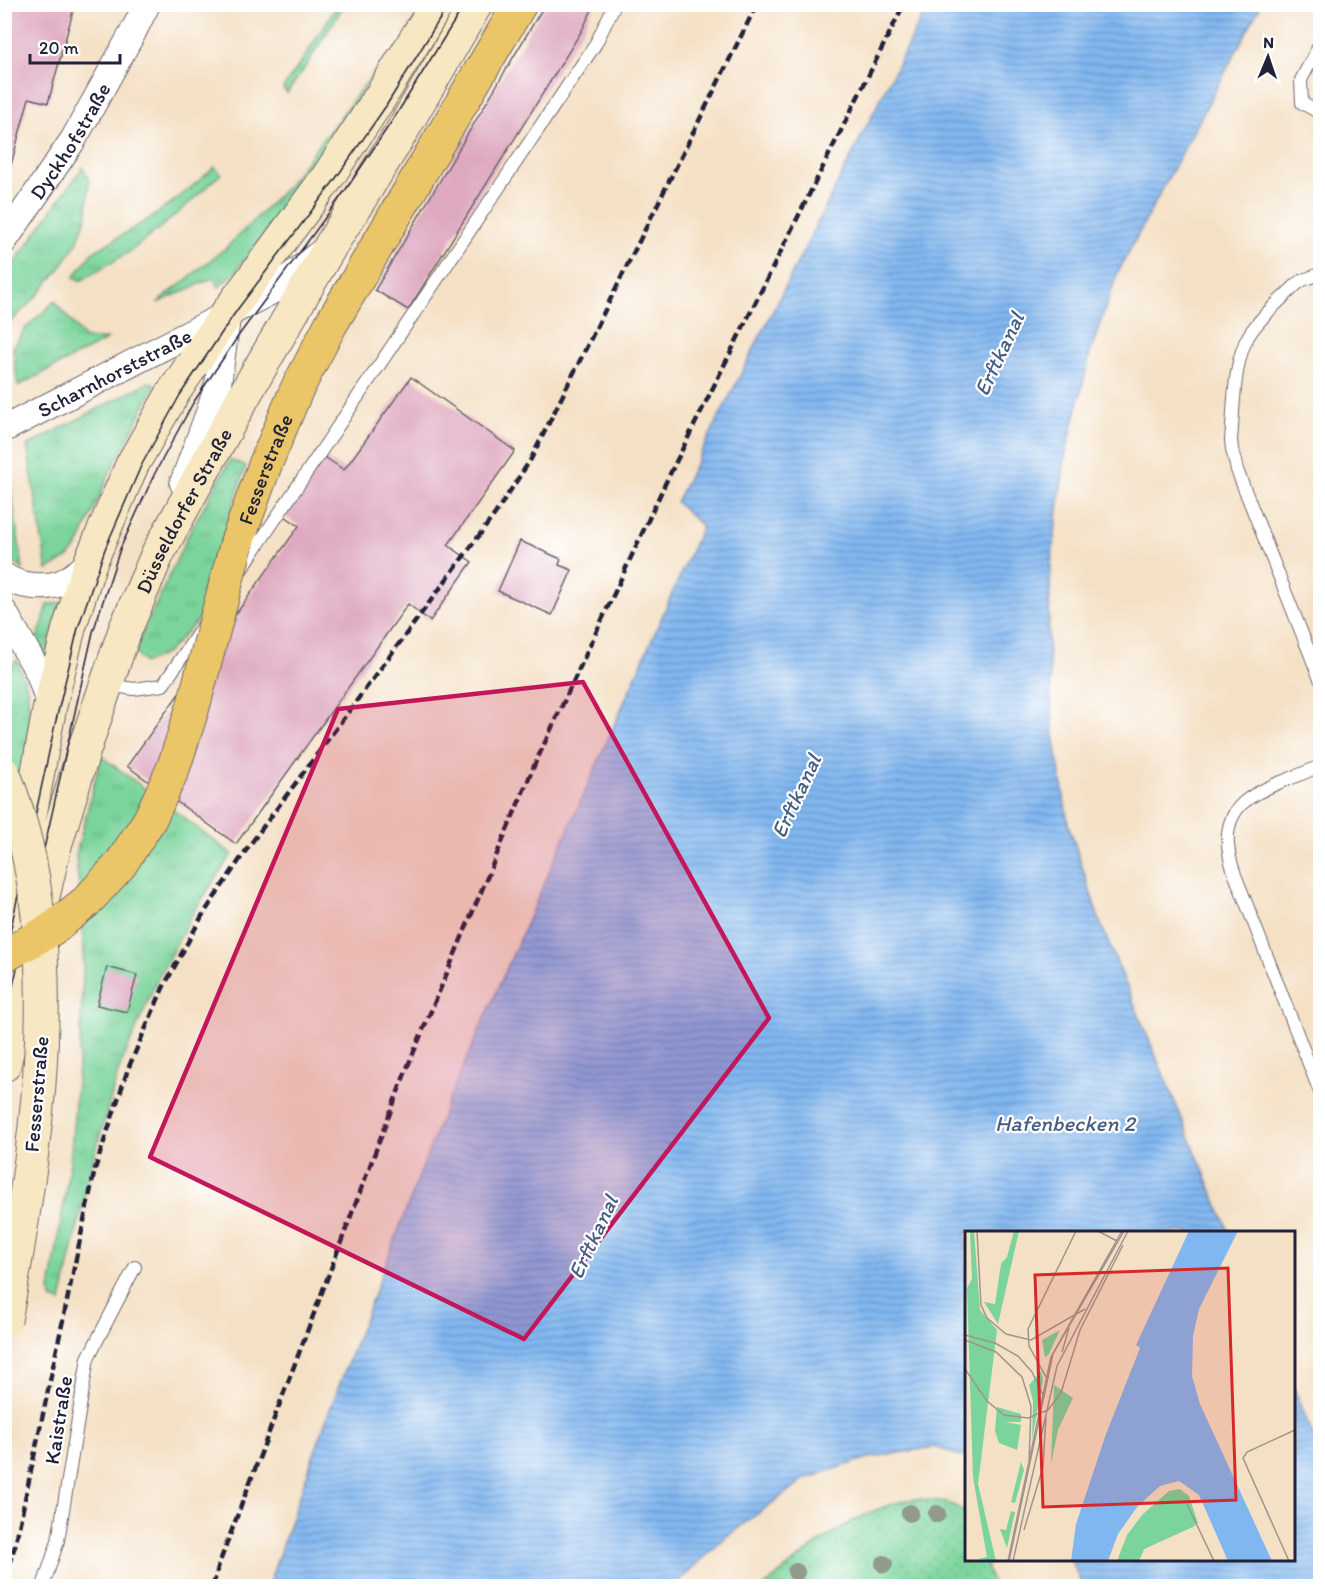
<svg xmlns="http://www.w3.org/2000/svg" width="1325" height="1591" font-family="Itim,sans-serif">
	<defs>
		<pattern id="grass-tufts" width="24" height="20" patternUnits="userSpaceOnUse" patternTransform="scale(1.5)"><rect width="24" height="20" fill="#7ad49b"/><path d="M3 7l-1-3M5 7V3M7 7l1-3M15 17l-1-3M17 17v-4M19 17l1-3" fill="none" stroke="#69b686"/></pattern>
		<pattern id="park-dots" width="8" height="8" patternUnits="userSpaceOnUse" patternTransform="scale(1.5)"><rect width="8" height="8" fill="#7ad49b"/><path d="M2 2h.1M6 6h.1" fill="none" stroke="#69b686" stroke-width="1.8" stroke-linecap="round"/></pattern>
		<pattern id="water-rules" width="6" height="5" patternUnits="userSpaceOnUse" patternTransform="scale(1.5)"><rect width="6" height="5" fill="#81b7f0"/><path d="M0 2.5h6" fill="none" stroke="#6994c4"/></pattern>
	</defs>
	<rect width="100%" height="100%" fill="#fff"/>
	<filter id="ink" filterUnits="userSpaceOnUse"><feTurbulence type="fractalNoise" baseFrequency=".0167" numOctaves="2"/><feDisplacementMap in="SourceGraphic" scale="12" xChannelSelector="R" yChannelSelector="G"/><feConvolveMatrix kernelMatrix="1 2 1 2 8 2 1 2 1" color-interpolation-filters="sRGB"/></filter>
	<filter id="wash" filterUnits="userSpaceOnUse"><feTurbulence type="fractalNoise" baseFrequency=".008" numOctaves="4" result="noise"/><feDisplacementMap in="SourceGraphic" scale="24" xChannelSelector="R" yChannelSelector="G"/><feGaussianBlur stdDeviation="1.35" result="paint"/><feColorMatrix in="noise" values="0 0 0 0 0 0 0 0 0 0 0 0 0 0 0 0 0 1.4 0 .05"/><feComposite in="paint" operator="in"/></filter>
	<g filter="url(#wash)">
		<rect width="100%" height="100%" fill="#f4e0c4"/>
		<!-- grass -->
		<g fill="url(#grass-tufts)" stroke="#4e7b6b" stroke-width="1.5">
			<polygon points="337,5 344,5 306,66 287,93 283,88 304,58"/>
			<polygon points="388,54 296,192 233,275 219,287 213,278 157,303 228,246 287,187"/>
			<polygon points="83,167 89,180 87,215 77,243 58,271 36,297 5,327 5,276"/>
			<polygon points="215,167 221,174 178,213 131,251 80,281 74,277 92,253 152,217 188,190"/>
			<polygon points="55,301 85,339 108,339 18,386 13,348 25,329"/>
			<polygon points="149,382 153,383 155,386 109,475 78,546 69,557 47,570 27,446"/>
			<polygon points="6,458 23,569 5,556 4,459"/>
			<polygon points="230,460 246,466 219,550 200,618 167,653 145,663 134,652 188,535"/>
			<polygon points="61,603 44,660 34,644 42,626 48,604"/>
			<polygon points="17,660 27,687 30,720 22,781 5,858 5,673"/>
			<polygon points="101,756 232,854 194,911 156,982 119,1069 90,1171 61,1302 51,1299 50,1291 70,1163 80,1043 84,949 76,855"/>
		</g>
		<!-- park -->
		<path fill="url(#park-dots)" stroke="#4e7b6b" stroke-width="1.5" d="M915 1499C933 1499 952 1501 966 1513V1560H995L986 1566 994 1586H765C806 1551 860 1506 915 1499Z"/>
		<!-- water -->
		<g fill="url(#water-rules)" stroke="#526c96" stroke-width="1.5">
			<polygon points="928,5 1261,5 1117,274 1091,350 1065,457 1051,564 1048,640 1053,728 1068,823 1100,922 1229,1232 966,1232 966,1458 935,1447 868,1458 805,1479 726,1537 674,1586 268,1586 326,1420 445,1108 702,526 676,502"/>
			<polygon points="1294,1388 1320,1453 1320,1586 1083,1586 1071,1560 1294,1560"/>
		</g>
		<g id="blocks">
			<!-- building -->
			<g fill="#dea9c0">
				<polygon points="4,4 75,4 48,103 29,98 5,187"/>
				<polygon points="545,4 595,4 581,32 408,310 375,290"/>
				<polygon points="411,377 515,451 448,545 472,562 430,621 408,604 236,844 127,766 299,526 282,514 323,456 344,470"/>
				<polygon points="520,541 561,559 559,565 572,570 552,615 498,591"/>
				<polygon points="107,967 137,975 127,1012 97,1005"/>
			</g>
		</g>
	</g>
	<g filter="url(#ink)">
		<use href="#blocks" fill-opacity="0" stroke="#6c646b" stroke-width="1.5"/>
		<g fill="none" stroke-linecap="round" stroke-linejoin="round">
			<!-- service casing -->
			<g stroke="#6c646b" stroke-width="14">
				<g id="service">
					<polyline points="1320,44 1301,80 1302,103 1320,113"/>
					<path d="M1320 274 1303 280 1297 284C1281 300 1261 316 1249 335 1233 361 1234 410 1231 440L1232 449 1237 470 1320 679"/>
					<polyline points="241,570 595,45 615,4"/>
					<polyline points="108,685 134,689 163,685 203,626"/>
					<path d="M1320 766C1307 772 1294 777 1281 782 1251 794 1225 807 1228 845 1229 860 1235 876 1241 890L1320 1092"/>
					<polyline points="43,1586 58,1541 88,1358 135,1267"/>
				</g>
			</g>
			<!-- minor casing -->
			<g stroke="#6c646b" stroke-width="28">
				<g id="minor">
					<path id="s1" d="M4 241 73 140 132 34 147 4"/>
					<path id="s2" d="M4 429 272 291 323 251"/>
					<polyline points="183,483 210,410 218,384 226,326 225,316"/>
					<path d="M4 576C20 587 44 589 61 583 71 579 81 569 90 563"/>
					<polyline points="4,612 39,673 50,706"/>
				</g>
			</g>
			<!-- secondary casing -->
			<g stroke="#6c646b" stroke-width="35">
				<g id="secondary">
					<polyline points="4,925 29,820 50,706 69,628 90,563 132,465 173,393 225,316 327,178 379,99 437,4"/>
					<path id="s3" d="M4 1065 54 849 84 750 125 630 158 553 245 394 331 245 399 136 476 4"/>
				</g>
			</g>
			<!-- primary casing -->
			<g stroke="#6c646b" stroke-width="35">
				<g id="primary">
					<path id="s4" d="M237 542 265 465 296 391 331 324 520 4"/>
				</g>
			</g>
			<!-- service -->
			<use href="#service" stroke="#fff" stroke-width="12"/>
			<!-- minor -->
			<use href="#minor" stroke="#fff" stroke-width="26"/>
			<!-- secondary -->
			<use href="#secondary" stroke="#f7e8c3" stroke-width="33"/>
			<!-- primary -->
			<use href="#primary" stroke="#ebc669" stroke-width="33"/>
			<!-- tram -->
			<g stroke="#22223b" stroke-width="1.5">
				<polyline points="4,960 54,729 78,628 105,549 141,466 180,395 237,310 334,181 386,106 449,4"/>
				<polyline points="4,1026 93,632 120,549 155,473 193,403 239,335 347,188 396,115 465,4"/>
			</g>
			<!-- rail -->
			<g stroke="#22223b" stroke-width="4.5" stroke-dasharray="9 4.5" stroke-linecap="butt">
				<polyline points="4,1578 15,1546 95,1169 128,1069 163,988 202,916 249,846 495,514 531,459 757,4"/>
				<polyline points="213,1586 219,1564 407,1068 534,766 665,484 904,4"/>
			</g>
			<!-- secondary-bridge casing -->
			<g stroke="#6c646b" stroke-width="35" stroke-linecap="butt">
				<path id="secondary-bridge" d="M4 774C13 797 20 820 26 844 61 994 33 1170 5 1320"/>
			</g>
			<!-- primary-bridge casing -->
			<g stroke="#6c646b" stroke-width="35" stroke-linecap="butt">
				<polyline id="primary-bridge" points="4,956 52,929 86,902 120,865 150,819 173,769 193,707 237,542"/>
			</g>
			<!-- secondary-bridge -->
			<use href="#secondary-bridge" stroke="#f7e8c3" stroke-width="33"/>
			<!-- primary-bridge -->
			<use href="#primary-bridge" stroke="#ebc669" stroke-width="33"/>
		</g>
		<!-- trees -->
		<g fill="#929a8b">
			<circle cx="910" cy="1513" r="9"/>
			<circle cx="937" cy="1514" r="9"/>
			<circle cx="884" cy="1564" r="9"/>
			<circle cx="796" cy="1572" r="9"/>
		</g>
	</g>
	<!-- marked area -->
	<path fill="#c2185b" fill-opacity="0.2" stroke="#c2185b" stroke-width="4.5" stroke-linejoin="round" d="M583 682 769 1018 524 1339 150 1157 338 709Z"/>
	<g text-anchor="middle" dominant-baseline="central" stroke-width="4.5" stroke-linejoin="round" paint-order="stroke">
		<!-- street labels -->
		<g font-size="21" fill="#22223b" stroke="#fff">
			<text stroke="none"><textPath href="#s1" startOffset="120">Dyckhofstraße</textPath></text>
			<text stroke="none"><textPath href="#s2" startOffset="124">Scharnhorststraße</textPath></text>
			<text stroke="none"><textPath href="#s4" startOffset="78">Fesserstraße</textPath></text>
			<text stroke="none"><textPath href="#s3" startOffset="585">Düsseldorfer Straße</textPath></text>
			<text transform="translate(36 1094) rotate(-85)">Fesserstraße</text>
			<text transform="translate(58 1420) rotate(-81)">Kaistraße</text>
		</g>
		<!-- water labels -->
		<g font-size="22" font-style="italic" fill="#485e83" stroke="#fff">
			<text transform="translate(999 354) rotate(-65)">Erftkanal</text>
			<text transform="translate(796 796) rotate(-65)">Erftkanal</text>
			<text x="1065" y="1123">Hafenbecken 2</text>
			<text transform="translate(593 1237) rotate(-65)">Erftkanal</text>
		</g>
	</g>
	<!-- overview -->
	<g transform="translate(965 1231)">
		<rect width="330" height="330" fill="#f4e0c4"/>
		<path d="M5 0H9L15 79 32 99 13 253 31 330 13 328 22 326 8 246 2 57 7 48ZM49 0H54L33 93 19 71 30 73 36 33 42 26ZM95 99 84 123 80 127 77 109ZM76 140 78 149 67 209 68 170 64 154ZM89 154 108 167 93 199 86 233ZM32 176 56 183V191H41L56 194 52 219 34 212 30 200ZM56 231 59 239 50 272 46 271ZM46 280 50 281 42 317 35 298 41 299Z" fill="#7ad49b"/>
		<path d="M215 258 224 265 233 292 179 318 174 330H152L162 304 177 284 204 260Z" fill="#7ad49b"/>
		<path d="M223 277 230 295 179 318 177 323 168 322 166 309 175 298Z" fill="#7ad49b"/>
		<path d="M224 0H273L234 78 228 105 227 145 235 173 307 330H263L234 264 214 250 195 255 172 276 153 303 143 330H106L111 293 141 203 175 117 171 114Z" fill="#81b7f0"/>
		<path fill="none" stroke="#a0948d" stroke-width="1.5" d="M12 0 16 74 22 87 41 103 66 109 120 78M133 0 152 10M0 104 30 112 53 125 67 141 78 164M0 109 31 121 57 146 66 175 64 232M97 121 104 97M0 138 22 170 39 184 63 187 83 179 96 162 115 99 158 14M81 146 64 115 63 98 111 0M222 273 249 330M59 299 78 236 81 186M43 330 86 126 157 0M44 330 88 123 159 0M48 330 92 135 163 0M324 330 278 227 282 221 330 199"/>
		<path fill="#d62828" fill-opacity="0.15" stroke="#d62828" stroke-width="3" d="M263 37 271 269 78 276 70 44Z"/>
		<rect width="330" height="330" fill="none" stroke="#22223b" stroke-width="3"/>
	</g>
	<!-- margin -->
	<rect width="1325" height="1591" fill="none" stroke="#fff" stroke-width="24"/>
	<!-- north arrow -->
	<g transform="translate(1268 57) rotate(2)" stroke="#ffffff" stroke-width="4.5" paint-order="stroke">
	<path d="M0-4.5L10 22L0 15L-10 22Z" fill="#22223b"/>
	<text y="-9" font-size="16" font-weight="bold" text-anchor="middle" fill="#22223b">N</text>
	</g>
	<!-- scale -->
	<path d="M30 54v9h90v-9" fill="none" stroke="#22223b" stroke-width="3"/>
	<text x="39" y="54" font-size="18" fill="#22223b" stroke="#ffffff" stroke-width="4.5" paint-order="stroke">20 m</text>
</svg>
